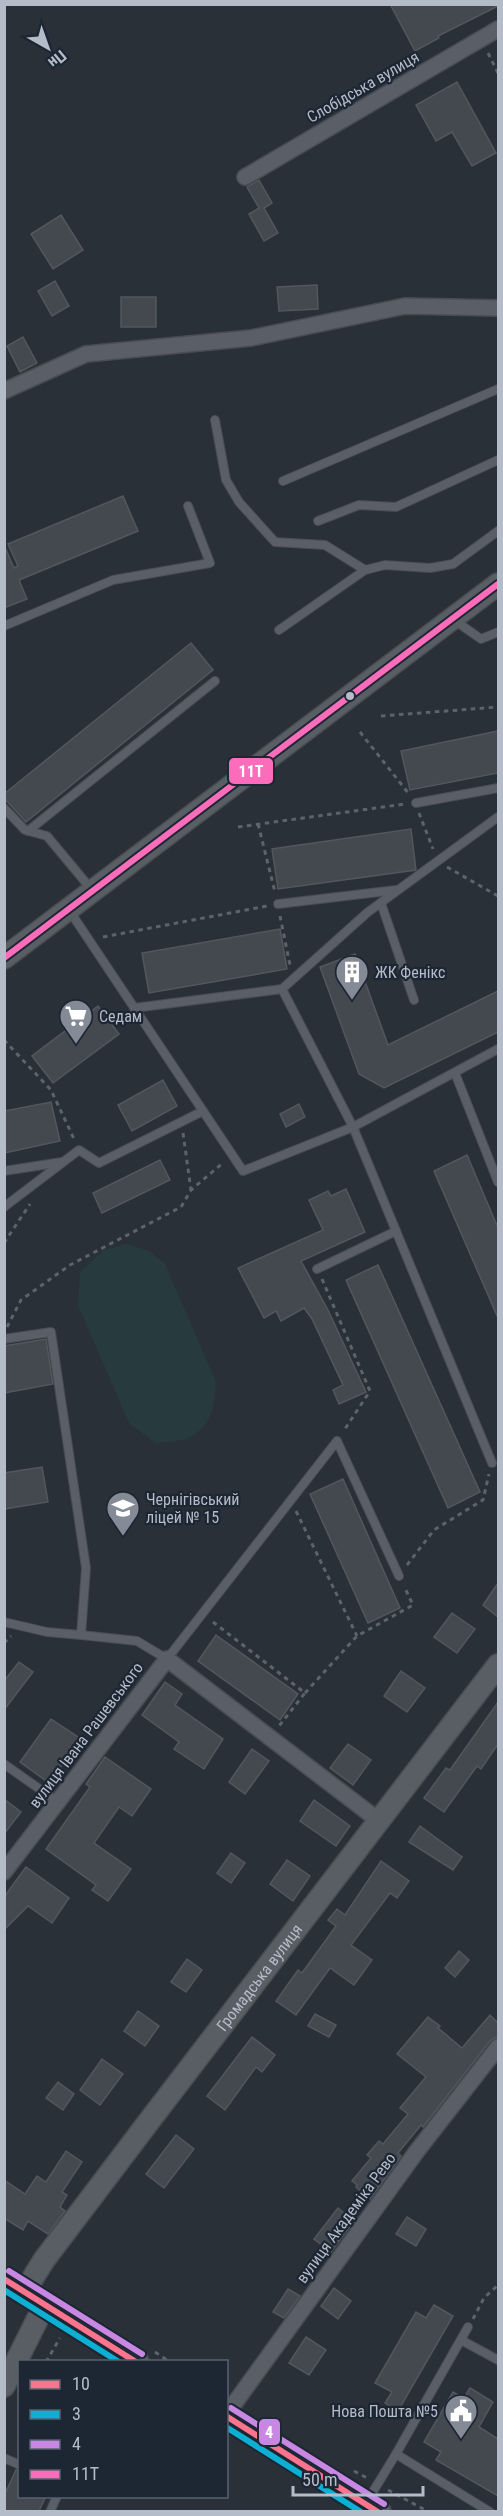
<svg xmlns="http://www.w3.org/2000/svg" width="503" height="2516" font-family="'Roboto Condensed',sans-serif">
	<rect width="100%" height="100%" fill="#2a3038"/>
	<!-- green -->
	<path fill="#273a3e" d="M127 1244 149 1251 165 1264 216 1382C215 1405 211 1428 188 1438 179 1442 165 1442 155 1443L129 1423 78 1305 80 1272 104 1250Z"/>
	<!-- building -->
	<g fill="#444950" stroke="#52575f" stroke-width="1.5">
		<polygon points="390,4 498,4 498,6 438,36 439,38 415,51"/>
		<polygon points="457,82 496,153 472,166 452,132 436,141 416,105"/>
		<polygon points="259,180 272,203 264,208 278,233 264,241 249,214 259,208 247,187"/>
		<polygon points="61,215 83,250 53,269 31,234"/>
		<polygon points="55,281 69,306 52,316 38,291"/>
		<polygon points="317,285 318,309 279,311 277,287"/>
		<rect x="121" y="297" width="35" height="30"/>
		<polygon points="23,337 37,363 20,372 7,346"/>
		<polygon points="123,496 138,531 19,580 27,599 4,608 4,545 14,568 18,566 8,544"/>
		<polygon points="191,643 213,670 26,822 4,798 4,794"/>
		<polygon points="498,731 498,773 410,790 401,751"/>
		<polygon points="411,829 416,870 278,889 272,849"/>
		<polygon points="280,929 287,969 149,993 142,953"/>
		<polygon points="355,954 388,1045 498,991 498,1032 384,1088 359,1074 320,967"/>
		<polygon points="98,1006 119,1034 53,1083 32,1056"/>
		<polygon points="163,1080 177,1106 132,1131 118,1105"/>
		<polygon points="51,1102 60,1141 4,1153 4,1111"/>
		<polygon points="299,1104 305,1117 286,1127 280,1114"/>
		<polygon points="467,1155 498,1228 498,1318 434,1171"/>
		<polygon points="160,1160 170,1180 102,1213 93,1193"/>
		<polygon points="346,1189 365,1232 301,1261 328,1310 366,1392 339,1404 333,1390 343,1385 312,1319 304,1308 281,1321 276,1311 264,1318 238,1268 323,1230 309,1200 328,1191 331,1196"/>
		<polygon points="378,1265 480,1492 448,1508 346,1280"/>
		<polygon points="46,1339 53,1384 4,1393 4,1346"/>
		<polygon points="42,1467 48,1502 4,1509 4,1473"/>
		<polygon points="343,1479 400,1608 368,1623 310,1494"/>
		<polygon points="498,1583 498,1617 483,1605"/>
		<polygon points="452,1613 475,1629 457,1653 434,1637"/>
		<polygon points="216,1635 298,1694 280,1720 198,1661"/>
		<polygon points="19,1662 33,1672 4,1710 4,1681"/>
		<polygon points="401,1671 425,1688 407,1712 384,1696"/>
		<polygon points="165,1682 182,1694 175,1705 223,1739 204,1769 174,1749 179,1742 142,1715"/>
		<polygon points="498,1702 498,1744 481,1769 477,1766 444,1812 424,1798 446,1768 450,1770"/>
		<polygon points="51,1719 81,1739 49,1783 20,1762"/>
		<polygon points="348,1744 371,1760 353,1785 330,1768"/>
		<polygon points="252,1749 269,1761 245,1794 229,1782"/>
		<polygon points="105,1757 151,1789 132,1816 119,1807 94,1843 131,1869 108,1901 92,1890 96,1885 46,1849 90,1787 86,1784"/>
		<polygon points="4,1799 21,1812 4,1834"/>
		<polygon points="314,1800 350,1826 336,1846 300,1821"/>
		<polygon points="420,1826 462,1857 453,1870 409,1842"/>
		<polygon points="231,1853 245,1863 231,1883 217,1873"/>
		<polygon points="287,1860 310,1876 293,1901 270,1884"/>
		<polygon points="381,1861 409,1881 397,1898 390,1893 351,1945 372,1960 354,1985 330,1968 296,2015 276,2001 298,1970 302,1973 336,1926 328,1920 337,1909 345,1915"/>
		<polygon points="26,1867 69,1898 52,1923 28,1906 4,1930 4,1897"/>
		<polygon points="459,1951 469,1960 455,1977 445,1968"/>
		<polygon points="187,1959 202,1970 186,1992 171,1982"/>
		<polygon points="138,2011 159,2026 145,2046 124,2031"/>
		<polygon points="315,2014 336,2025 329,2037 308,2026"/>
		<polygon points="490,2015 498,2023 498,2036 490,2041 423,2127 421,2125 398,2153 401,2156 370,2199 356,2187 357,2185 352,2181 371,2158 367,2155 379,2141 383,2144 408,2114 400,2108 426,2077 397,2054 428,2017 440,2026 438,2028 462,2048"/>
		<polygon points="252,2037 275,2055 262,2072 256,2067 225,2110 207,2096"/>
		<polygon points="102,2059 123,2074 100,2105 80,2090"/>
		<polygon points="58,2082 74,2094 63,2110 46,2098"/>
		<polygon points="176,2135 194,2149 164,2188 146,2174"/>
		<polygon points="66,2151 82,2162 62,2192 67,2195 60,2207 65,2211 48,2234 28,2221 23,2230 4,2218 4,2180 25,2194 37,2176 46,2182"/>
		<polygon points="338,2208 354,2221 331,2252 314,2239"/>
		<polygon points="407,2217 426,2229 416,2246 396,2234"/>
		<polygon points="334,2288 351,2301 338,2319 321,2306"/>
		<polygon points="288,2289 300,2296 284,2318 273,2312"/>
		<polygon points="434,2305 453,2316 398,2411 385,2403 392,2392 375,2383 416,2312 426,2318"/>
		<polygon points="306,2337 326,2350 309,2375 289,2363"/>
		<polygon points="470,2388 493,2402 479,2427 498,2439 498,2496 436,2460 441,2452 424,2442 453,2392 464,2398"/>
		<polygon points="16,2470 20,2471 20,2496 46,2496 39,2511 4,2511 4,2496"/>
	</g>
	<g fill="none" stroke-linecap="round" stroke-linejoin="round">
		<!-- lane casing -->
		<g stroke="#484c53" stroke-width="10">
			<g id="lane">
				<polyline points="215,420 226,480 239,502 275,542 325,545 365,570"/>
				<polyline points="283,481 498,389"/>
				<polyline points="318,521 359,505 396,507 498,460"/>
				<polyline points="454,620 481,639 498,632"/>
				<polyline points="4,626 113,580 210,563 188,506"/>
				<polyline points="279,630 365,570 385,565 430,568 453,564 498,531"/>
				<polyline points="416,803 498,788"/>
				<polyline points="4,808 25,830 47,836 92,890"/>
				<polyline points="28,831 215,681"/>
				<polyline points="381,903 414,1000"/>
				<polyline points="278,904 396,890"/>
				<polyline points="69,910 243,1171 353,1127 498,1049"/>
				<polyline points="282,989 368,912 498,817"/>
				<polyline points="134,1008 282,989 353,1127 492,1463"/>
				<polyline points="455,1073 498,1182"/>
				<polyline points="4,1171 62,1162"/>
				<polyline points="4,1207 79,1150 99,1163 203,1111"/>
				<polyline points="317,1269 396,1231"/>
				<polyline points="4,1339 51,1332 86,1568 81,1635 47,1632 4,1622"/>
				<polyline points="81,1635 137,1641 167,1659 337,1441 399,1576"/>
				<polyline points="4,1764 58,1802"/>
				<polyline points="461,2340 498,2360"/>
				<polyline points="396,2454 468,2327"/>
				<polyline points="4,2458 20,2465"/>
				<polyline points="366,2503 396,2454 490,2512"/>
				<polyline points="50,2512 57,2496"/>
			</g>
		</g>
		<!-- street casing -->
		<g stroke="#484c53" stroke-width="18">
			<g id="street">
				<polyline points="245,177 498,29"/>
				<polyline points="4,391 86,354 251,338 405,306 498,308"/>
				<polyline points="4,1872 167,1659 378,1820"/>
				<polyline points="226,2415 417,2151 498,2047"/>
			</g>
		</g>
		<!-- secondary casing -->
		<g stroke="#484c53" stroke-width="24">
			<g id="secondary">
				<polyline points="4,958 498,584"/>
				<path id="s1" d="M24 2292 44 2260 150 2120 498 1665"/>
				<polyline points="4,2386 45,2304"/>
			</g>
		</g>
		<!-- primary casing -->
		<g stroke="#484c55" stroke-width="26">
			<g id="primary">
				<polyline points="4,2279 137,2362"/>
				<polyline points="226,2416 379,2512"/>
			</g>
		</g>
		<!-- path -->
		<g stroke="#5d636a" stroke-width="3" stroke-dasharray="4.5 4.5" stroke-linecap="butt">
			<polyline points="488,53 498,73"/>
			<polyline points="381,716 498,707"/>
			<polyline points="360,732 409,794"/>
			<polyline points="419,813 433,849"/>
			<polyline points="258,824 275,892"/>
			<polyline points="238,827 405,804"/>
			<polyline points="447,867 498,896"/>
			<polyline points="280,916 290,965"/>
			<polyline points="103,937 267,906"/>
			<polyline points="4,1040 51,1090 75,1141"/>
			<polyline points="183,1133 191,1190"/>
			<polyline points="4,1243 30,1204"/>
			<polyline points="322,1279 370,1391 343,1432"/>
			<polyline points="7,1327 21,1300 70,1265 181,1207 191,1190 224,1162"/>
			<polyline points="296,1511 357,1636"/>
			<polyline points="407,1565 434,1530 483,1500 489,1474"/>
			<polyline points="213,1622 305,1693 279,1726"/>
			<polyline points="4,1643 11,1636"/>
			<polyline points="305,1693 357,1636 413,1605 404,1586"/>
			<polyline points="473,2319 484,2298 498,2285"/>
			<polyline points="155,2352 170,2362"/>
			<polyline points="46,2362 60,2338"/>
			<polyline points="354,2471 367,2478"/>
			<polyline points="388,2490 429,2512"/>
		</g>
		<!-- lane -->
		<use href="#lane" stroke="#5a5e66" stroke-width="8"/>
		<!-- street -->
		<use href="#street" stroke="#5a5e66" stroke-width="15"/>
		<!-- secondary -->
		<use href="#secondary" stroke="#595d64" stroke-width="21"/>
		<!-- primary -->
		<use href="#primary" stroke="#5c6168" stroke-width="22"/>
		<!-- bus-1 casing -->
		<g stroke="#1d2633" stroke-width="10">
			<g id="bus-1">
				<polyline points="4,2279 136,2362"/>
				<polyline points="226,2416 378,2512"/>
			</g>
		</g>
		<!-- bus-2 casing -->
		<g stroke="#1d2633" stroke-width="10">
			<g id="bus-2">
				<polyline points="4,2290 119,2362"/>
				<polyline points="226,2427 361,2512"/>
			</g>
		</g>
		<!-- bus-3 casing -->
		<g stroke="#1d2633" stroke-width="10">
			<g id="bus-3">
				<polyline points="9,2271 142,2354"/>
				<polyline points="231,2408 384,2504"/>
			</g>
		</g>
		<!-- bus-4 casing -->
		<g stroke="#1d2633" stroke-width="10">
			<polyline id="bus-4" points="4,958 498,584"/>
		</g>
		<!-- bus-1 -->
		<use href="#bus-1" stroke="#fc738d" stroke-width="6"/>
		<!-- bus-2 -->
		<use href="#bus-2" stroke="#0dafd3" stroke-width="6"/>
		<!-- bus-3 -->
		<use href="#bus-3" stroke="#c787e3" stroke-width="6"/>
		<!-- bus-4 -->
		<use href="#bus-4" stroke="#fb6dba" stroke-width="6"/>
	</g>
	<!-- icons -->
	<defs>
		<g id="building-pin" transform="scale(1.725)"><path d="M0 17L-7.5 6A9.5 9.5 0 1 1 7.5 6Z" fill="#848b96" stroke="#1d2633"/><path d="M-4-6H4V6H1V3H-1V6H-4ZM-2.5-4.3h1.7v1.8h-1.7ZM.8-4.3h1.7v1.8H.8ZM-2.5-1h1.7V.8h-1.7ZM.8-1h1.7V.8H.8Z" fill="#fff"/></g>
		<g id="supermarket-pin" transform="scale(1.725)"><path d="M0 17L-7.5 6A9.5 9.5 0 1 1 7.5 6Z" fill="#848b96" stroke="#1d2633"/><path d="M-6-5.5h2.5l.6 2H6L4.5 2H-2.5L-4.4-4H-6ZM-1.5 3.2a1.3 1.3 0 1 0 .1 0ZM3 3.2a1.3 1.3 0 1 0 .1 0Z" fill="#fff"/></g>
		<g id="school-pin" transform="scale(1.725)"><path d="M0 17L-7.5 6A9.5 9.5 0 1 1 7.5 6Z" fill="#848b96" stroke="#1d2633"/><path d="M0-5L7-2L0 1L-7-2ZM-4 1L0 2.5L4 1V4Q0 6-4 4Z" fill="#fff"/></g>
		<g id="civic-pin" transform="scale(1.725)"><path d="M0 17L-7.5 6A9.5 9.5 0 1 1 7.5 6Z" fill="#848b96" stroke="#1d2633"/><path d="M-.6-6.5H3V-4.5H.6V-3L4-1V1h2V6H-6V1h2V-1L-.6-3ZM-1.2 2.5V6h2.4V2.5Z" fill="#fff"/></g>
	</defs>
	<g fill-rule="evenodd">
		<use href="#building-pin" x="352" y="972"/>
		<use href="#supermarket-pin" x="76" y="1016"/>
		<use href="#school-pin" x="123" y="1508"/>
		<use href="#civic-pin" x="461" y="2411"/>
	</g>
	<!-- markers -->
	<circle fill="#b4bcc9" stroke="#1d2633" stroke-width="2" cx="350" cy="696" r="5"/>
	<g text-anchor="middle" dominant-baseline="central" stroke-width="4.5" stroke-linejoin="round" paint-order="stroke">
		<!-- street labels -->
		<g font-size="16" fill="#b4bcc9" stroke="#1d2633">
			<text transform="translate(363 87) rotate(-30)">Слобідська вулиця</text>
			<text transform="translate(86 1735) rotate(-53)">вулиця Івана Рашевського</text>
			<text stroke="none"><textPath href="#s1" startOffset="393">Громадська вулиця</textPath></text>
			<text transform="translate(346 2218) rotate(-54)">вулиця Академіка Рево</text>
		</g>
		<!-- poi labels -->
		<g font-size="16" fill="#b4bcc9" stroke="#1d2633" text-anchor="start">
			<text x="375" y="972">ЖК Фенікс</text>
			<text x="99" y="1016">Седам</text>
			<text x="146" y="1499">Чернігівський<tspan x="146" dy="18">ліцей № 15</tspan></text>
			<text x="438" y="2411" text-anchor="end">Нова Пошта №5</text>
		</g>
	</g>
	<g stroke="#1d2633" stroke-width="2">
		<rect x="228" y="757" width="46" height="28" rx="6" fill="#fb6dba"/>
		<rect x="258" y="2418" width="23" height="28" rx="6" fill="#c787e3"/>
	</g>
	<g font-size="16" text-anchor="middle" font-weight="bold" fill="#fff">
		<text x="251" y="777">11Т</text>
		<text x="269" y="2438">4</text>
	</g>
	<!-- border -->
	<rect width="503" height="2516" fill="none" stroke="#b4bcc9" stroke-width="12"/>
	<!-- legend -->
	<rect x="18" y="2360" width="210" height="138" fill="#1d2633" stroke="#59626f" stroke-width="1.5"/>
	<rect x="30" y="2380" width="30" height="9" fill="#fc738d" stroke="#59626f" stroke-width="1.5"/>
	<text x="72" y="2390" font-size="18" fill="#b4bcc9">10</text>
	<rect x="30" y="2410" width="30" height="9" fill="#0dafd3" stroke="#59626f" stroke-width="1.5"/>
	<text x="72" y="2420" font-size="18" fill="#b4bcc9">3</text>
	<rect x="30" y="2440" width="30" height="9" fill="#c787e3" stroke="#59626f" stroke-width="1.5"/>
	<text x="72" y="2450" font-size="18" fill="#b4bcc9">4</text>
	<rect x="30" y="2470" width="30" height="9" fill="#fb6dba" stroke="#59626f" stroke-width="1.5"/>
	<text x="72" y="2480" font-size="18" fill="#b4bcc9">11Т</text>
	<!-- north arrow -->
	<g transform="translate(48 48) rotate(140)" stroke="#1d2633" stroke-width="4.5" paint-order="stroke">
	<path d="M0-4.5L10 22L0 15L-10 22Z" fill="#b4bcc9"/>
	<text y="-9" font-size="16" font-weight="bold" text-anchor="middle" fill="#b4bcc9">Пн</text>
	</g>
	<!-- scale -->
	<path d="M293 2486v9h130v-9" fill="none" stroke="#b4bcc9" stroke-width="3"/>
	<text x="302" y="2486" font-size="18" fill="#b4bcc9" stroke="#1d2633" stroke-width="4.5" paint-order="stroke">50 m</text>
</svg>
